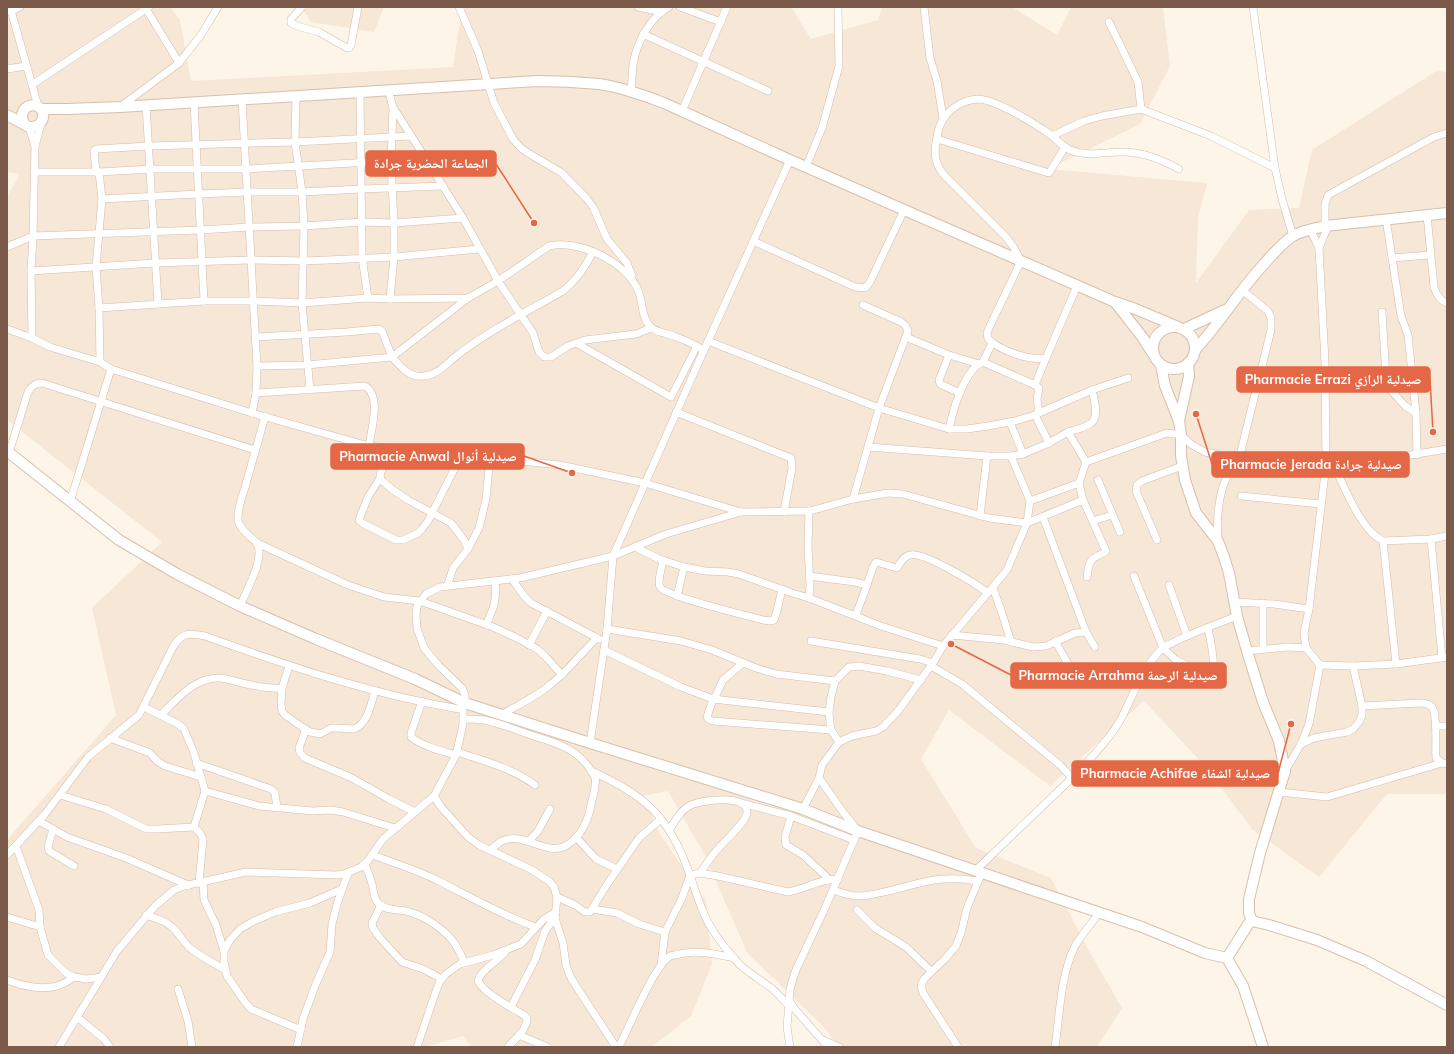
<svg xmlns="http://www.w3.org/2000/svg" width="1454" height="1054" font-family="Mulish,'Noto Naskh Arabic',sans-serif">
	<rect width="100%" height="100%" fill="#fef5e9"/>
	<!-- residential -->
	<g fill="#f6e7d7">
		<polygon points="7,7 170,7 180,20 191,81 453,67 462,7 791,7 811,39 878,20 882,7 1012,7 1057,35 1071,7 1163,7 1170,66 1140,124 1048,169 1207,183 1198,218 1196,283 1249,210 1299,208 1312,150 1438,70 1447,73 1447,794 1387,794 1319,877 1252,829 1204,765 1144,701 1050,786 949,710 921,759 976,848 1051,878 1088,949 1122,1008 1097,1047 839,1047 823,1026 748,954 703,852 668,791 643,796 660,834 706,901 712,964 691,1016 652,1047 471,1047 463,1036 425,1047 7,1047 7,840 116,715 92,608 162,542 7,420 7,197 20,174 7,172"/>
		<polygon points="301,7 384,7 374,32 311,22"/>
	</g>
	<g fill="none" stroke-linecap="round" stroke-linejoin="round">
		<!-- street casing -->
		<g stroke="#d2bcad" stroke-width="8">
			<g id="street">
				<polyline points="10,7 38,106"/>
				<polyline points="145,7 179,63"/>
				<polyline points="302,7 291,19 291,23 297,26 319,32 347,48 349,48 351,45 358,7"/>
				<polyline points="459,7 478,51 494,103 513,139 521,148 528,153 562,173 587,199 593,207 607,239 627,263 632,276"/>
				<polyline points="638,7 662,12"/>
				<polyline points="680,7 721,22"/>
				<polyline points="924,7 930,58 937,81 943,118"/>
				<polyline points="1253,7 1275,168 1282,199 1293,236"/>
				<polyline points="11,11 20,7"/>
				<polyline points="1109,22 1138,82 1141,109"/>
				<polyline points="643,34 768,91"/>
				<polyline points="7,69 26,66"/>
				<polyline points="33,84 149,7"/>
				<polyline points="388,90 393,107 463,218 498,281 533,333 539,352 544,357 551,357 568,346 585,340 636,334 651,328"/>
				<polyline points="360,92 362,257 368,298"/>
				<path d="M631 92C632 83 632 73 633 64 637 42 650 17 669 7"/>
				<polyline points="296,96 295,142 302,192 304,226 302,303 310,390"/>
				<polyline points="242,100 257,366 256,393 252,413"/>
				<polyline points="194,103 204,301"/>
				<polyline points="146,105 158,304"/>
				<polyline points="120,107 179,63 201,35 218,7"/>
				<polyline points="682,111 727,7"/>
				<polyline points="41,124 35,146 33,236 31,271 32,338 50,347 100,362 111,369 252,413 369,446 560,465 645,483 741,512 810,511 853,499 888,493 903,494 989,518 1027,523 1083,500 1079,483 1086,462 1167,433 1181,435 1192,445 1205,452 1239,459 1326,465 1380,460 1447,449"/>
				<polyline points="29,127 35,146"/>
				<polyline points="1052,136 1084,121 1102,116 1141,109 1211,136 1275,168"/>
				<polyline points="937,139 1049,173 1065,147"/>
				<polyline points="806,167 822,128 839,66 838,7"/>
				<polyline points="34,172 99,172 151,169 246,169 426,159"/>
				<polyline points="96,172 94,151 96,149 149,146 295,142 411,136"/>
				<polyline points="102,199 198,194 248,192 302,192 362,189 443,186"/>
				<path d="M1427 215 1434 287C1436 294 1439 300 1447 303"/>
				<polyline points="1386,219 1401,316 1408,335 1416,413 1417,455"/>
				<polyline points="1325,226 1325,204 1328,195 1434,137 1447,133"/>
				<polyline points="753,241 844,282 855,287 865,288 870,282 904,210"/>
				<polyline points="7,247 33,236 200,230 250,227 304,226 362,222 394,223 463,218"/>
				<polyline points="1319,248 1328,226"/>
				<polyline points="1392,258 1430,255"/>
				<polyline points="31,271 155,263 250,260 304,261 394,257 479,249"/>
				<path d="M1077 286 1046 358C1029 361 1001 351 988 339L987 333 989 328 1021 261 1013 246 1006 237 944 175C942 172 939 169 938 165 932 155 937 128 944 118 951 107 965 100 977 99 996 99 1035 124 1051 135 1057 140 1063 147 1070 150 1087 157 1104 152 1122 152 1143 152 1160 159 1179 169"/>
				<path d="M468 298 392 357C401 367 409 378 424 376 437 375 446 364 455 357 488 331 526 312 563 291 579 278 583 269 593 252"/>
				<polyline points="390,299 394,257 394,223 391,162 393,108"/>
				<polyline points="99,308 96,267 102,199 99,172"/>
				<polyline points="1382,312 1386,377 1389,388 1405,406 1416,413"/>
				<polyline points="7,329 32,338"/>
				<polyline points="256,337 347,332 378,329 382,331 392,357 307,365 257,366"/>
				<polyline points="906,337 949,355 979,364 983,362 1035,385 1039,388 1037,399 1039,413 1035,415 1049,443 1068,432 1086,462"/>
				<polyline points="708,341 879,408 949,429 967,429 988,426 1015,421 1035,415"/>
				<polyline points="576,343 671,397 697,346"/>
				<polyline points="949,355 939,380 940,384 960,393"/>
				<path d="M100 362 99 308 204 301H253L302 303 368 298 390 299 468 298 498 281 549 246C579 239 626 262 638 290 643 301 641 316 649 325 655 333 668 333 676 337 686 340 695 345 704 350"/>
				<polyline points="983,362 992,343"/>
				<polyline points="1035,385 1046,358"/>
				<path d="M256 393 365 386C382 396 371 430 369 446"/>
				<polyline points="676,412 791,458 792,468 784,512"/>
				<polyline points="1039,413 1092,390 1128,378"/>
				<polyline points="1010,422 1023,454"/>
				<path d="M949 429C953 410 963 375 979 364"/>
				<path d="M1068 432C1075 430 1084 428 1090 424 1100 418 1094 399 1092 390"/>
				<polyline points="868,447 987,456 1011,456 1023,454 1049,443"/>
				<polyline points="390,448 380,475 381,480 393,490 408,500 451,523 464,540 468,549"/>
				<path d="M9 453 28 392C32 386 35 383 42 383L255 450"/>
				<path d="M1333 464C1345 487 1360 530 1383 541L1431 539 1447 536"/>
				<polyline points="380,478 368,497 359,520 362,523 396,540 403,540 418,533 422,529 428,521 462,454"/>
				<polyline points="1098,480 1120,532"/>
				<polyline points="1241,496 1321,504"/>
				<polyline points="853,499 879,408 908,331 905,325 901,322 863,305"/>
				<path d="M1083 500 1106 551C1102 555 1098 555 1094 558 1088 562 1088 571 1087 577"/>
				<polyline points="1030,501 1079,483"/>
				<polyline points="70,502 111,369"/>
				<polyline points="809,511 808,547 810,585 809,598"/>
				<polyline points="980,516 987,456"/>
				<polyline points="1043,517 1086,632"/>
				<polyline points="1093,521 1112,515"/>
				<polyline points="1431,539 1442,658"/>
				<polyline points="1157,540 1136,491 1137,485 1142,481 1182,466"/>
				<path d="M1218 541C1216 514 1219 479 1239 459L1271 330V318L1268 311 1242 290"/>
				<polyline points="1383,541 1396,664"/>
				<polyline points="257,543 348,585 384,597 420,601 493,627 517,638 537,649 545,656 562,675"/>
				<polyline points="635,547 659,559 684,567 705,571 728,572 739,574 792,593 809,598 881,626 943,646"/>
				<path d="M663 560C662 567 657 581 660 587 665 596 748 616 763 620L770 621 774 620 777 611 782 589"/>
				<path d="M809 576 855 582 867 585 873 567 876 562 897 568C900 563 904 556 910 555 923 551 976 584 988 593"/>
				<path d="M1134 576 1163 648 1176 660 1192 668 1201 674 1212 678C1217 669 1210 638 1208 628"/>
				<polyline points="512,579 524,596 531,603 599,639"/>
				<polyline points="1169,585 1187,636"/>
				<polyline points="447,587 453,568 468,549 479,528 486,499 490,457"/>
				<polyline points="993,588 1002,613 1011,642"/>
				<polyline points="677,596 684,567"/>
				<polyline points="1235,602 1274,604 1309,609"/>
				<path d="M240 606C246 591 268 554 255 541 249 536 239 528 238 520 237 508 243 495 246 484 252 462 259 439 265 416"/>
				<polyline points="856,615 867,585"/>
				<path d="M486 625C494 607 497 601 495 581"/>
				<polyline points="607,629 681,641 712,650 756,668 776,674 835,681"/>
				<polyline points="952,635 1004,640 1033,647 1046,646 1075,633 1086,632 1095,647"/>
				<polyline points="811,641 920,659 933,663"/>
				<polyline points="1055,641 1075,676"/>
				<polyline points="529,645 547,611"/>
				<polyline points="1263,649 1263,603"/>
				<polyline points="604,650 681,687 713,699 716,695 723,680 743,663"/>
				<polyline points="1247,651 1288,647 1306,648"/>
				<polyline points="1320,665 1353,666 1396,664 1447,657"/>
				<path d="M289 666 282 688 281 704 282 711 285 715 302 727 310 732 316 733 320 734 331 728H335L354 729C368 724 371 703 375 691"/>
				<path d="M931 666 962 684 1060 765 1072 778C1089 760 1111 738 1122 717 1132 697 1145 663 1162 649 1166 645 1173 643 1178 640 1197 631 1217 624 1237 616"/>
				<path d="M422 701 411 733V737C424 747 442 751 456 755"/>
				<path d="M1362 706 1420 703C1424 703 1429 704 1432 707 1438 716 1435 746 1436 758L1442 763 1447 764"/>
				<polyline points="144,707 178,724 184,729 194,753 205,791 194,827 200,833 203,839 199,883"/>
				<polyline points="829,712 713,699 707,717 710,720 713,721 831,730"/>
				<path d="M161 715C177 699 195 677 220 678 227 679 235 681 242 683 255 686 269 689 282 688"/>
				<path d="M501 715C518 705 536 697 551 684 568 671 581 653 597 638"/>
				<path d="M463 719C470 719 477 719 484 720 498 723 512 728 525 733 542 739 561 743 576 754 583 759 591 769 595 777 597 786 593 796 591 804 589 819 581 837 567 845 546 858 522 829 500 842 496 845 493 848 490 850"/>
				<polyline points="1435,726 1447,726"/>
				<polyline points="306,729 299,748 300,753 305,758 352,778 389,799 415,812"/>
				<polyline points="110,738 150,753 157,761 165,766 201,777"/>
				<polyline points="839,742 831,730 830,723 829,712 831,697 835,681 849,667 859,666 887,671 921,680"/>
				<polyline points="590,743 607,629 613,556 704,350 790,160"/>
				<polyline points="1301,744 1314,738 1347,732 1353,729 1359,722 1362,715 1362,706 1353,666"/>
				<path d="M457 752C484 761 512 768 535 785"/>
				<polyline points="196,763 271,789 275,793 277,808"/>
				<path d="M591 771C643 794 669 816 688 870 696 890 700 911 712 929 720 942 730 954 740 965 749 973 760 980 770 987 777 992 783 1000 789 1006"/>
				<polyline points="1285,771 1301,744 1309,724 1320,665 1306,648 1304,633 1309,609 1326,465 1325,362 1319,248 1310,229"/>
				<polyline points="205,791 259,806 313,811 331,810 343,812 395,828"/>
				<polyline points="1279,792 1327,797 1442,763"/>
				<polyline points="60,795 106,809 146,829 157,829 194,827"/>
				<polyline points="434,796 441,807 468,837 479,845 532,870 549,881 554,887 557,897 555,918 563,943 566,965 571,978 578,989 616,1047"/>
				<polyline points="741,803 791,816 854,840"/>
				<polyline points="803,809 819,778"/>
				<polyline points="791,816 785,837 786,845 803,855 829,879"/>
				<polyline points="39,821 67,837 126,858 188,885"/>
				<polyline points="53,829 48,847 49,851 74,866"/>
				<path d="M670 829C675 821 680 811 689 806 699 800 749 793 747 813 745 824 726 839 718 849 711 856 706 865 700 873"/>
				<polyline points="576,837 596,859 617,869"/>
				<polyline points="529,841 538,831 550,809"/>
				<polyline points="16,846 39,910 40,927 48,955 66,973 74,977 87,979 101,977"/>
				<path d="M7 855 45 814 88 757 139 715 173 647C182 632 189 633 205 636 288 666 371 694 459 709L463 707 465 703V695L462 688 439 666 424 648 417 628 416 615 417 606 426 594 440 587 520 578 613 556 666 534 741 512"/>
				<path d="M372 855C395 863 419 871 441 882 472 898 502 915 535 927"/>
				<path d="M364 864C368 870 370 877 372 884 374 891 373 898 379 904 387 911 397 909 406 911 423 915 441 927 452 940 458 947 461 955 464 962"/>
				<polyline points="976,870 1072,778"/>
				<polyline points="203,882 204,900 216,925 224,951"/>
				<path d="M833 890C841 893 850 896 860 896 871 896 882 892 893 890 925 881 945 875 978 881"/>
				<polyline points="557,897 575,905 585,912 590,912 608,883 639,838 661,819"/>
				<polyline points="381,905 372,923 373,928 380,938 402,962 423,969 442,979"/>
				<polyline points="593,909 617,913 639,924 665,932"/>
				<polyline points="857,910 875,928 906,947 931,971"/>
				<path d="M146 915C155 918 165 920 172 927 179 933 183 942 190 948 201 957 213 963 226 970"/>
				<polyline points="7,917 40,927"/>
				<path d="M506 951C498 962 481 969 478 981 483 992 513 1009 524 1015L527 1018C527 1030 515 1039 508 1047"/>
				<path d="M661 965 665 932 682 898 690 875 700 873 718 876 788 892C805 889 820 879 838 879"/>
				<path d="M7 980C22 986 44 991 60 985 65 983 70 980 74 977"/>
				<polyline points="178,989 188,1021 192,1047"/>
				<polyline points="790,1001 793,1007 828,1047"/>
				<polyline points="511,1007 535,960 545,931 555,918"/>
				<polyline points="77,1017 104,1039 110,1047"/>
				<polyline points="301,1030 251,1009 245,1002 227,976 224,962 224,951 230,940 240,929 254,921 275,912 310,903 342,889"/>
				<polyline points="519,1035 547,1047"/>
				<polyline points="823,1040 839,1047"/>
				<polyline points="59,1047 117,951 155,906 174,890 184,886 246,872 336,875 344,874 361,867 367,862 383,839 434,796 456,755 463,724 463,707"/>
				<polyline points="297,1047 303,1019 315,986 330,952 332,924 338,901 348,873"/>
				<polyline points="417,1047 436,991 440,981 446,974 460,964 493,955 521,944 543,920 556,912"/>
				<path d="M619 1047C629 1027 654 966 670 956 673 955 677 955 679 954 699 950 715 954 734 958"/>
				<polyline points="790,1047 787,1027 790,989 795,972 825,908 858,831 843,812 819,778 822,765 839,742 852,736 876,731 883,727 898,711 933,663 943,646 1007,570 1027,523 1030,501 1011,456"/>
				<polyline points="958,1047 923,993 921,986 924,979 945,959 956,946 961,933 967,908 982,872"/>
				<path d="M1055 1047C1060 1013 1060 977 1075 946 1082 934 1091 924 1099 913"/>
			</g>
		</g>
		<!-- secondary casing -->
		<g stroke="#d8bfac" stroke-width="12">
			<g id="secondary">
				<path d="M41 109H67L120 107 537 81C558 81 578 82 599 84 621 87 643 95 664 103L790 160 1115 302 1133 308 1176 326"/>
				<path d="M7 115 29 127C44 128 49 110 35 105 24 105 19 114 24 123"/>
				<polyline points="1115,302 1143,338 1153,354"/>
				<circle cx="1174" cy="348" r="21"/>
				<polyline points="1184,329 1225,310"/>
				<path d="M1195 350C1220 323 1239 291 1264 264 1273 254 1282 243 1293 236 1303 230 1314 229 1325 226L1447 213"/>
				<polyline points="1161,365 1165,386 1179,421 1181,435 1181,456 1185,480 1196,513 1218,541 1224,557 1229,573 1237,616 1247,651 1263,702 1279,741 1285,771 1260,853 1249,899 1249,913 1252,921"/>
				<polyline points="1179,421 1189,376 1188,363"/>
				<polyline points="7,451 119,540 177,574 240,606 316,639 415,679 465,703 590,743 803,809 858,831 1142,927 1205,953 1227,958 1249,923 1252,921 1269,925 1317,940 1366,961 1447,1005"/>
				<polyline points="1227,958 1243,986 1263,1047"/>
			</g>
		</g>
		<!-- street -->
		<use href="#street" stroke="#fff" stroke-width="7"/>
		<!-- secondary -->
		<use href="#secondary" stroke="#fff" stroke-width="10"/>
	</g>
	<!-- callouts -->
	<path fill="none" stroke="#e46746" stroke-width="1.5" d="M534 223L496 164M1433 432L1430 379M572 473L524 456M1196 414L1212 464M951 644L1011 675M1291 724L1278 773"/>
	<g fill="#e46746" stroke="#fff9f1" stroke-width="1.5">
		<circle cx="534" cy="223" r="4"/>
		<circle cx="1433" cy="432" r="4"/>
		<circle cx="572" cy="473" r="4"/>
		<circle cx="1196" cy="414" r="4"/>
		<circle cx="951" cy="644" r="4"/>
		<circle cx="1291" cy="724" r="4"/>
	</g>
	<g fill="#e46746" stroke="#e46746" stroke-width="1.5">
		<rect x="366" y="151" width="130" height="25" rx="4"/>
		<rect x="1237" y="367" width="193" height="25" rx="4"/>
		<rect x="331" y="444" width="193" height="25" rx="4"/>
		<rect x="1212" y="452" width="197" height="25" rx="4"/>
		<rect x="1011" y="663" width="215" height="25" rx="4"/>
		<rect x="1072" y="761" width="206" height="25" rx="4"/>
	</g>
	<g font-size="13" text-anchor="middle" font-weight="bold" fill="#fff">
		<text x="431" y="168">الجماعة الحضرية جرادة</text>
		<text x="1333" y="384">Pharmacie Errazi صيدلية الرازي</text>
		<text x="428" y="461">Pharmacie Anwal صيدلية أنوال</text>
		<text x="1311" y="469">Pharmacie Jerada صيدلية جرادة</text>
		<text x="1118" y="680">Pharmacie Arrahma صيدلية الرحمة</text>
		<text x="1175" y="778">Pharmacie Achifae صيدلية الشفاء</text>
	</g>
	<!-- border -->
	<rect width="1454" height="1054" fill="none" stroke="#7c5a49" stroke-width="16"/>
</svg>
